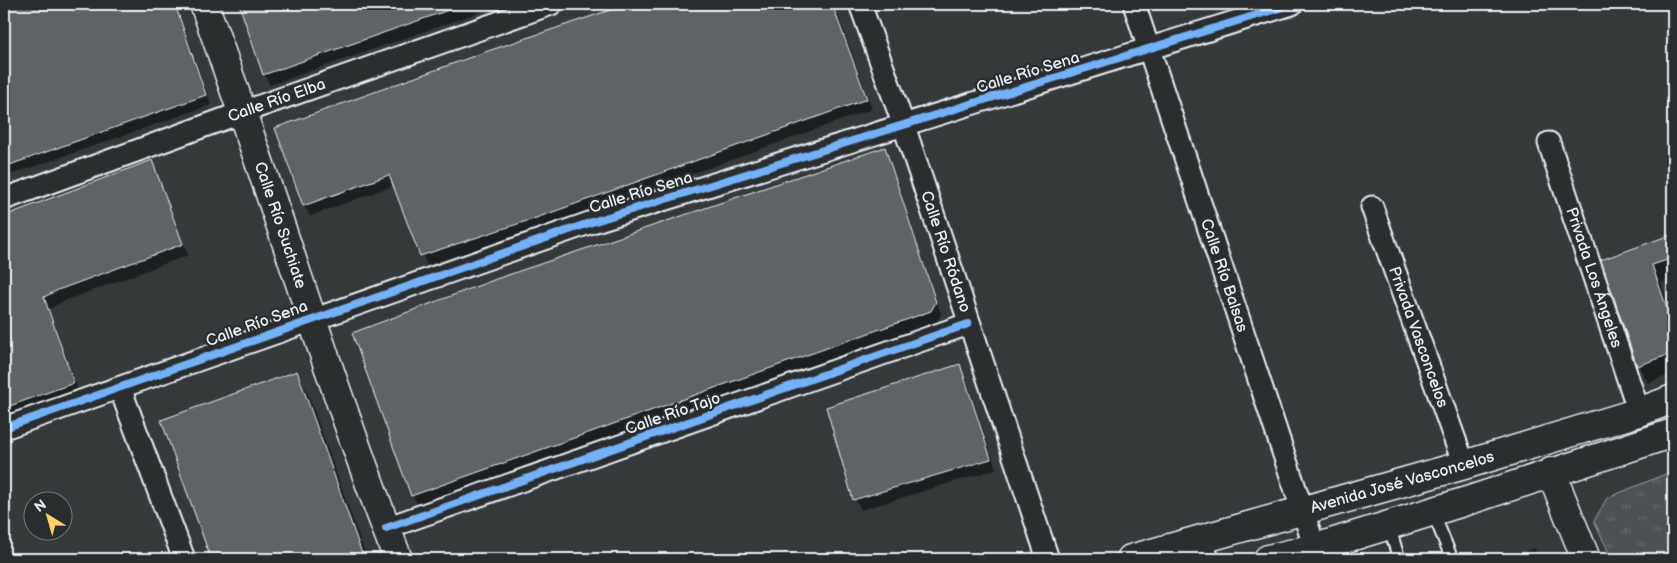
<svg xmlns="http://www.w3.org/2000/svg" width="1677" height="563" font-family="'Balsamiq Sans',sans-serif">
	<defs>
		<pattern id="park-tufts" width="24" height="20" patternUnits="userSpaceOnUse" patternTransform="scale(1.25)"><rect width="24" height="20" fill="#4d5152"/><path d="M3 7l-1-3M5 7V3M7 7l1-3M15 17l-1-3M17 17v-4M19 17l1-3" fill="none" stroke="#676a6c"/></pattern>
	</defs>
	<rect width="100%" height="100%" fill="#35393a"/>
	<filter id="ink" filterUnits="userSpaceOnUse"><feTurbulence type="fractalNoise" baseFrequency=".02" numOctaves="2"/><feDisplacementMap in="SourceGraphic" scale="10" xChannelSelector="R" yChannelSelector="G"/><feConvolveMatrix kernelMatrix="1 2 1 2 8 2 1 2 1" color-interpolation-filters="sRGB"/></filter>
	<g filter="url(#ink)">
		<!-- park -->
		<polygon fill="url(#park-tufts)" stroke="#9aa1a5" points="1673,471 1673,559 1612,559 1594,521 1607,498"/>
		<!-- shadow -->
		<g fill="#0007">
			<polygon points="4,4 176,4 211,105 4,177"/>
			<polygon points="240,4 503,4 270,85 264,74"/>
			<polygon points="629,4 834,4 872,109 545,227 427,265 395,185 310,216 304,206 277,129"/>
			<polygon points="884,148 890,159 941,314 937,322 419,506 413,496 354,334"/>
			<polygon points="151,162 157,173 188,255 64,301 49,309 80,395 4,421 4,217"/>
			<polygon points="1673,236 1673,278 1661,283 1673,318 1673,373 1648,383 1639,366 1603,260"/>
			<polygon points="959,366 965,376 996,469 861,510 855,499"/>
			<polygon points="296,373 307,391 367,559 213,559 163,421"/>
			<polygon points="1534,548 1540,559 1509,559"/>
		</g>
		<!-- building -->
		<g fill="#5f6365" stroke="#e8f1f8">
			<polygon points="4,4 175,4 206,95 4,167"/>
			<polygon points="239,4 459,4 460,6 263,75"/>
			<polygon points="628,4 832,4 867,99 539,217 420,256 389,175 303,206 275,128 485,52"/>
			<polygon points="885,147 936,302 931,311 411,496 352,333 499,278"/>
			<polygon points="152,160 183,244 58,290 44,297 74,383 4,408 4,216"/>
			<polygon points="1673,234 1673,258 1652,265 1673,326 1673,353 1637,366 1601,260"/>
			<polygon points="960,364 991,459 853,500 826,407"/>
			<polygon points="297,371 364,559 211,559 161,420"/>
		</g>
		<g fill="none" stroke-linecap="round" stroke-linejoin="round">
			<!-- service casing -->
			<g stroke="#e8f1f8" stroke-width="15">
				<g id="service">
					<polyline points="1432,510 1452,559"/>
					<polyline points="1389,526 1399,559"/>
				</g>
			</g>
			<!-- minor casing -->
			<g stroke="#e8f1f8" stroke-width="25">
				<g id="minor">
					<path id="s1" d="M860 4 904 126 1048 559"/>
					<path id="s2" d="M1134 4 1315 548"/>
					<path id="s3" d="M1549 143 1639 412"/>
					<path id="s4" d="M4 199 243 112 551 4"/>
					<path id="s5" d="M1372 207 1464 465"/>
					<polyline points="120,388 184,559"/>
					<polyline points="4,428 592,222 1292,4"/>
					<polyline points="386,528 968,324"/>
					<polyline points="1201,540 1208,559"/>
				</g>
			</g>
			<!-- tertiary casing -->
			<g stroke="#e8f1f8" stroke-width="31">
				<g id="tertiary">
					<path id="s6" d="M204 4C271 188 327 376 398 559"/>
					<polyline points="1551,472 1586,559"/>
				</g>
			</g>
			<!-- secondary casing -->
			<g stroke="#e8f1f8" stroke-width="31">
				<g id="secondary">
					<path id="s7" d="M1131 559 1464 465 1639 412 1673 399"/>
					<polyline points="1268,559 1315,548 1473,499 1673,433"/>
				</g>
			</g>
			<!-- service -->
			<use href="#service" stroke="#2a2d2e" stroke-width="11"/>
			<!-- minor -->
			<use href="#minor" stroke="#2a2d2e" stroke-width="21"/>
			<!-- tertiary -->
			<use href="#tertiary" stroke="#2a2d2e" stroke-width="28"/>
			<!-- secondary -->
			<use href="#secondary" stroke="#2a2d2e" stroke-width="28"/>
			<!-- cycleway casing -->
			<g stroke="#2a2d2e" stroke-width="11">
				<g id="cycleway">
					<polyline points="4,428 592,222 1292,4"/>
					<polyline points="386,528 968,324"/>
				</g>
			</g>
			<!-- cycleway -->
			<use href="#cycleway" stroke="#73b2f8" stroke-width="8"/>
		</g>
	</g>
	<g text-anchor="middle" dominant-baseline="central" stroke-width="4.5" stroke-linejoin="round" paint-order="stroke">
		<!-- street labels -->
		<g font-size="16" fill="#e8f1f8" stroke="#2a2d2e">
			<text transform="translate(1028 73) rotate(-17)">Calle Río Sena</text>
			<text stroke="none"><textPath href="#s4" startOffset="290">Calle Río Elba</textPath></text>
			<text transform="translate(641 193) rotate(-17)">Calle Río Sena</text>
			<text stroke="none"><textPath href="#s6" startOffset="234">Calle Río Suchiate</textPath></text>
			<text stroke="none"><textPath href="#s1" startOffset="262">Calle Río Ródano</textPath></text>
			<text stroke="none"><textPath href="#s2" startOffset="286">Calle Río Balsas</textPath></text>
			<text stroke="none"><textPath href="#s3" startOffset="142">Privada Los Ángeles</textPath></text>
			<text transform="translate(257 324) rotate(-20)">Calle Río Sena</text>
			<text stroke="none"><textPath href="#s5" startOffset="138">Privada Vasconcelos</textPath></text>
			<text transform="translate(673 414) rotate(-19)">Calle Río Tajo</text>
			<text stroke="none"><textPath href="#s7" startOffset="282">Avenida José Vasconcelos</textPath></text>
		</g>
	</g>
	<!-- margin -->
	<rect width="1677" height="563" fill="none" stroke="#2a2d2e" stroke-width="20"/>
	<rect x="10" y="10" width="1657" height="543" fill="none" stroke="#e8f1f8" stroke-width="2" filter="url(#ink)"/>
	<!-- north arrow -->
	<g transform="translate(48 516) rotate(323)"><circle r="24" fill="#2a2d2e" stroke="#767b7f"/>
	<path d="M0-4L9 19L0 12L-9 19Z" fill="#ffd166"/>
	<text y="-8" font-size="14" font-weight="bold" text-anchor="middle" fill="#e8f1f8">N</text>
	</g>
</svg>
